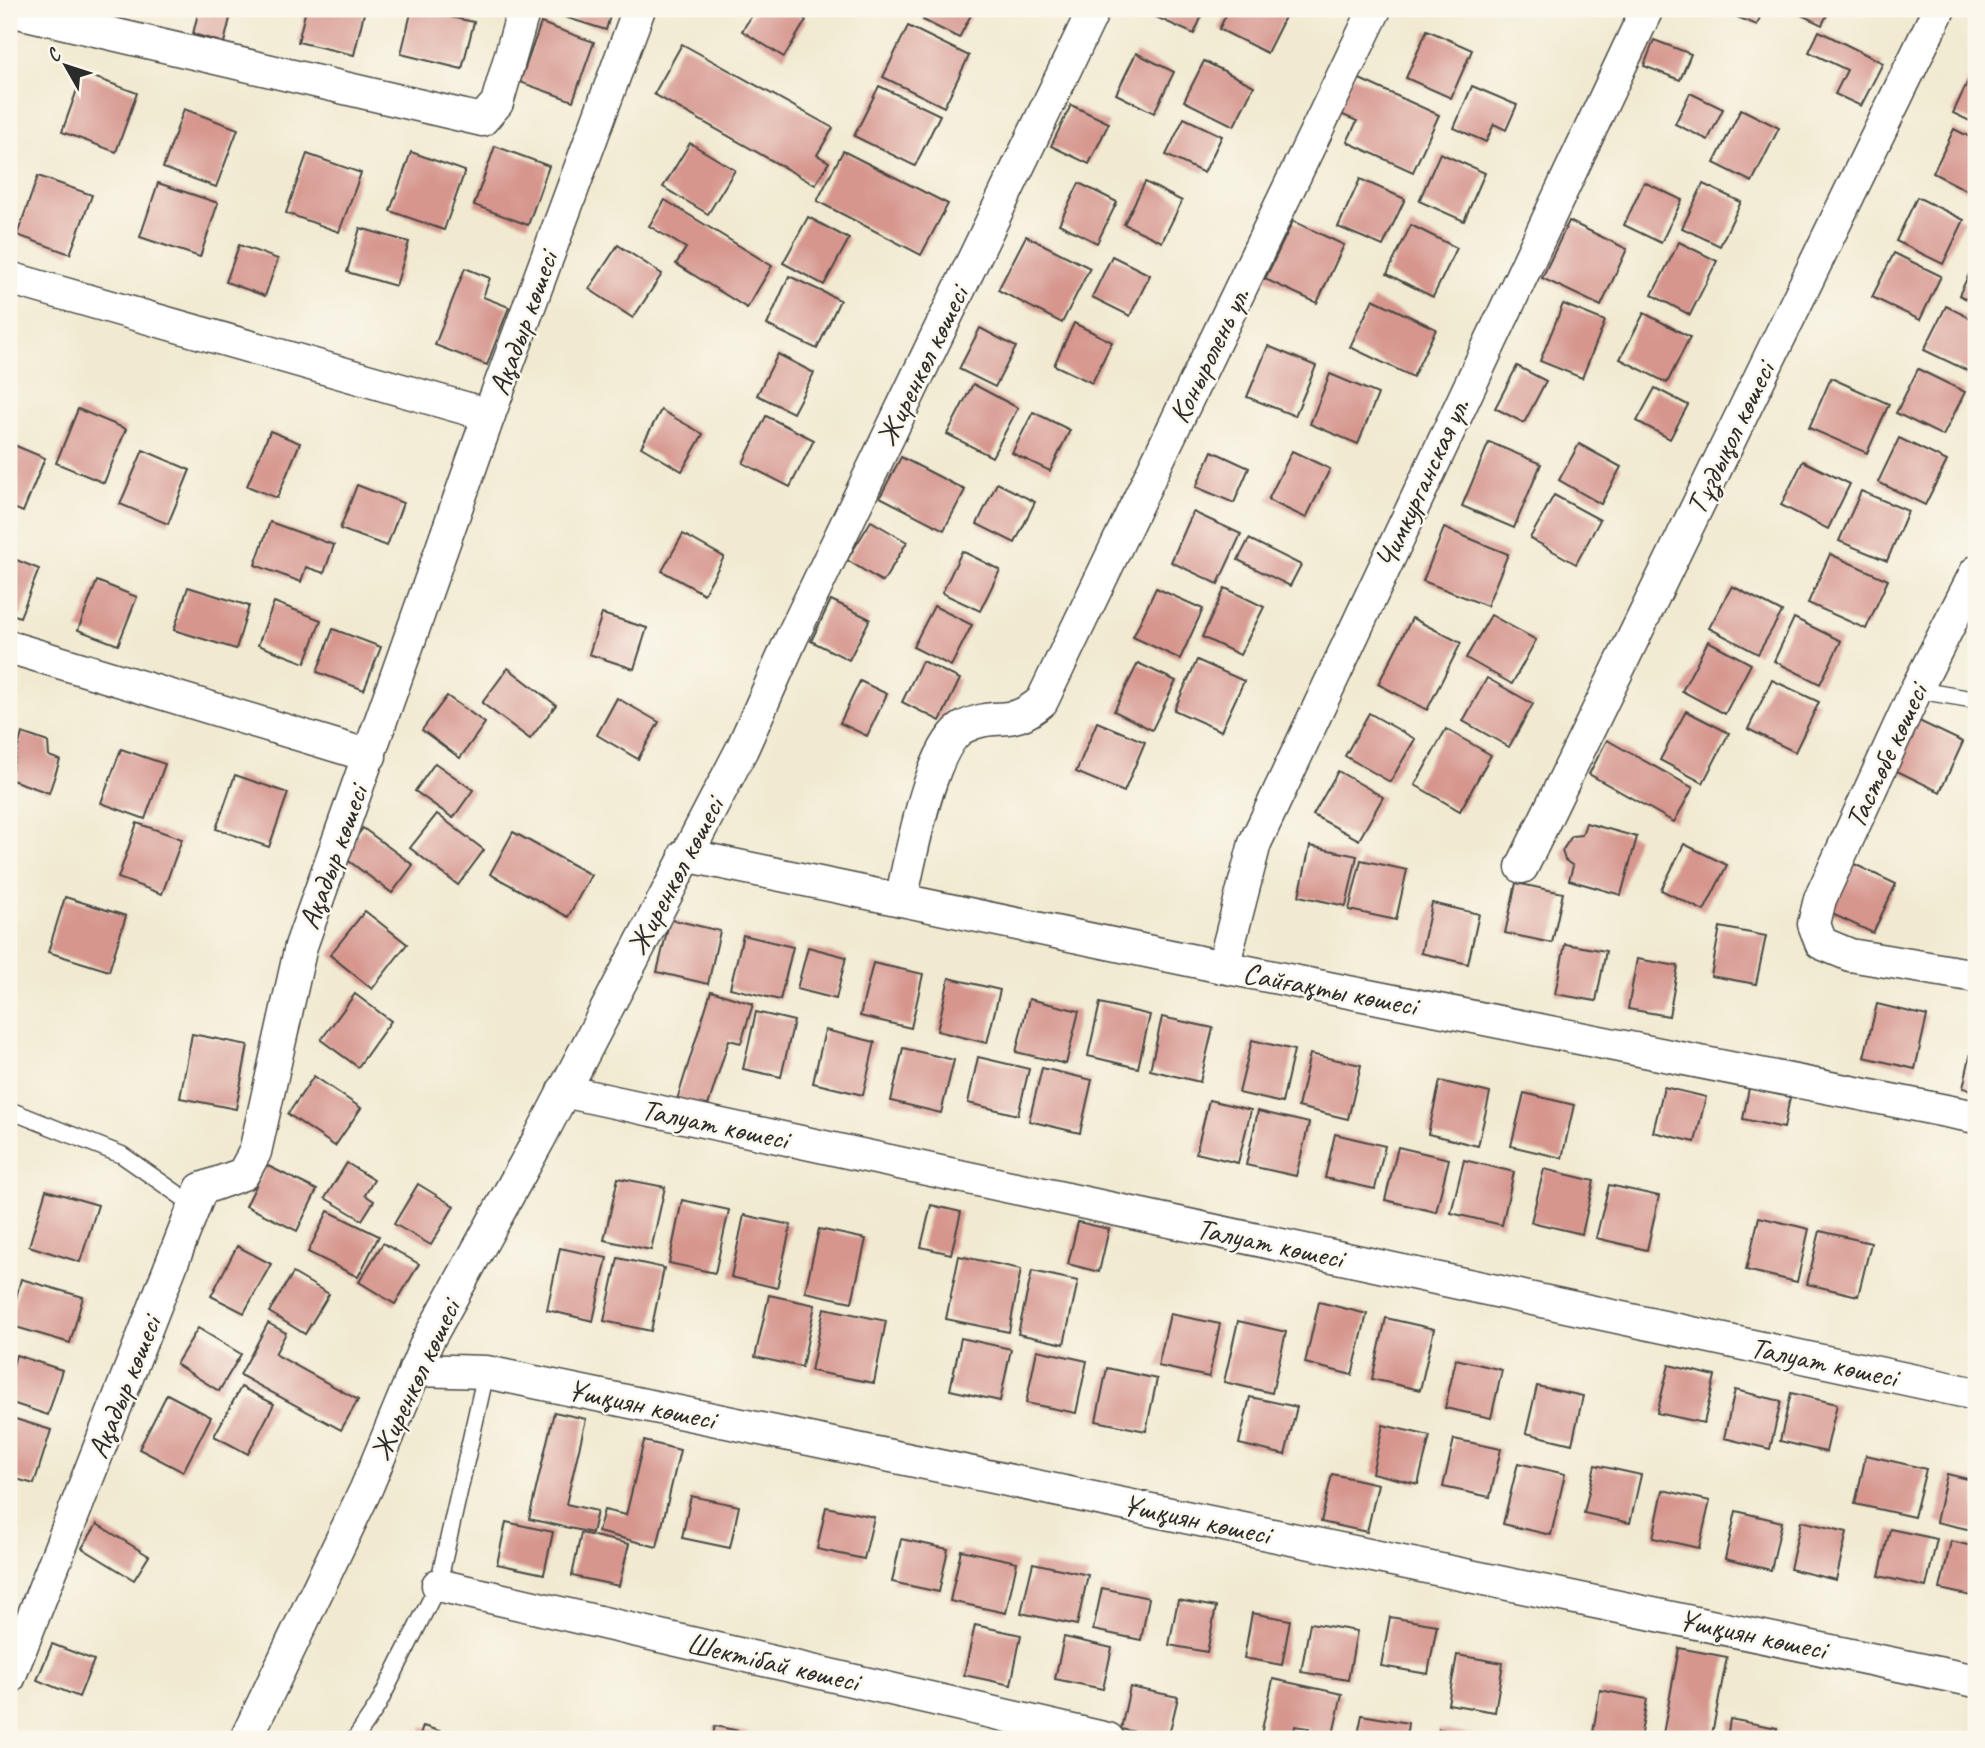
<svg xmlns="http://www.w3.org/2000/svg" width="1985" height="1748" font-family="Caveat,sans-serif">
	<rect width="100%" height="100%" fill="#fbf7ec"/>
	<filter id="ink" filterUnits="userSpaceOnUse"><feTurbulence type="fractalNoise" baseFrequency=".0143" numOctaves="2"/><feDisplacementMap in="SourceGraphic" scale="14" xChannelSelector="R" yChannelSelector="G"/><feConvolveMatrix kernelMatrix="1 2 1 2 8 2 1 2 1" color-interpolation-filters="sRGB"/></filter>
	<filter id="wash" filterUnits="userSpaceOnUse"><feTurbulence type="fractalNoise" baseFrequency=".00686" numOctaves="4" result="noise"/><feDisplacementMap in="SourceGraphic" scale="28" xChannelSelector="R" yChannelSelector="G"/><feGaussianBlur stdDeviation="1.57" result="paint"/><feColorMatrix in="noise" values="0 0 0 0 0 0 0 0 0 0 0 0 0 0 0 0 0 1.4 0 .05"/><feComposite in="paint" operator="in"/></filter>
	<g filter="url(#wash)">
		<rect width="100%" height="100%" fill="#f1ead1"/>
		<g id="blocks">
			<!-- building -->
			<g fill="#d6968e">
				<polygon points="68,9 113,9 110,20"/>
				<polygon points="199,9 232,10 224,43 193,34"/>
				<polygon points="306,9 365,9 354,55 298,42"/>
				<polygon points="412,9 474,22 462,69 401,54"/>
				<polygon points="539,9 612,9 606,30"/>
				<polygon points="756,9 787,9 806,20 784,57 742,31"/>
				<polygon points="929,9 974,9 959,38 923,20"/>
				<polygon points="1151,9 1205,9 1194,34 1149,14"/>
				<polygon points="1229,9 1289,9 1267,53 1219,29"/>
				<polygon points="1717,9 1763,9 1757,25"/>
				<polygon points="1789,9 1830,9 1822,25"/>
				<polygon points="541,23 594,42 573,101 520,82"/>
				<polygon points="908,26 969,56 944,107 883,77"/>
				<polygon points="1427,30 1472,50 1451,98 1406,78"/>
				<polygon points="1819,31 1883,63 1861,106 1835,94 1847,70 1809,52"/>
				<polygon points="1654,40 1691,54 1680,80 1644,66"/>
				<polygon points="682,44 833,128 817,155 829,162 815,185 654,94"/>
				<polygon points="1136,53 1174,72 1154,113 1116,94"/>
				<polygon points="1204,61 1254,86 1234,126 1184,101"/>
				<polygon points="1974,68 1976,69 1976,124 1953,113"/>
				<polygon points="83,73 137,93 116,152 62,132"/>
				<polygon points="1353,76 1439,115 1413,172 1347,142 1357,121 1336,112"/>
				<polygon points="879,86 940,115 915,166 854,136"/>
				<polygon points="1472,86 1517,105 1506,130 1494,124 1486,142 1454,128"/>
				<polygon points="1690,93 1723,109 1708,140 1675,124"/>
				<polygon points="1071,105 1109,123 1089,164 1051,146"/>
				<polygon points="184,109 238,129 216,187 163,168"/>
				<polygon points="1741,109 1779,128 1752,182 1714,163"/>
				<polygon points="1184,118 1222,136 1204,173 1166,155"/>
				<polygon points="1954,129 1976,140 1976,195 1933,173"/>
				<polygon points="690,143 735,170 708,214 663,187"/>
				<polygon points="495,146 549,166 528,225 474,205"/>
				<polygon points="843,151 948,204 921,255 817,201"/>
				<polygon points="411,152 465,171 444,230 390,211"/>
				<polygon points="1440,153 1485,173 1464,221 1419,201"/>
				<polygon points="307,154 361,173 339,232 286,213"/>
				<polygon points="38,176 92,195 70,254 17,235"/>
				<polygon points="1360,179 1405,199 1383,246 1338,227"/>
				<polygon points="1145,182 1182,201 1162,242 1124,224"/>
				<polygon points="1644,182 1682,200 1661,243 1624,225"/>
				<polygon points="158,183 218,203 200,257 140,237"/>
				<polygon points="1079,183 1117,202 1097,243 1059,224"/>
				<polygon points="1703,184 1741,202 1720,246 1682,228"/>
				<polygon points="1917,197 1964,220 1943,264 1896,241"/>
				<polygon points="665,200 772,266 747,308 676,264 686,248 649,226"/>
				<polygon points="808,217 849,239 824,285 783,263"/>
				<polygon points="1293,221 1344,245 1317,303 1265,279"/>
				<polygon points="1569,221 1627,249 1601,306 1542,278"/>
				<polygon points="1411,225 1457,248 1433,297 1387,274"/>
				<polygon points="360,228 409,242 396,286 347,272"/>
				<polygon points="1026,236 1090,268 1062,323 998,290"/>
				<polygon points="1679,242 1717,261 1690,315 1652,295"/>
				<polygon points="239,245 278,259 265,296 226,282"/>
				<polygon points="618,245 662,274 633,318 589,289"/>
				<polygon points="1894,253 1941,276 1920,320 1872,297"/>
				<polygon points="1112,256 1150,275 1130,316 1092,297"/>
				<polygon points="1976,260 1976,304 1959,295"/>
				<polygon points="465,268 490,278 483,297 509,307 487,365 435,345"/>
				<polygon points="789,276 840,300 817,349 767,325"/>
				<polygon points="1373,299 1436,329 1413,377 1350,347"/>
				<polygon points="1563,304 1605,321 1582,378 1540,361"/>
				<polygon points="1946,306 1976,321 1976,364 1972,373 1924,350"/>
				<polygon points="1644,313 1690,337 1667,383 1620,359"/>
				<polygon points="1074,323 1112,342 1092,383 1054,365"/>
				<polygon points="980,328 1016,347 995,387 959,369"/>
				<polygon points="1268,346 1316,366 1295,416 1247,397"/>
				<polygon points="778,354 814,373 793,413 757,395"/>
				<polygon points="1517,366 1546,381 1524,423 1495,408"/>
				<polygon points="1918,369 1965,392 1943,436 1896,413"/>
				<polygon points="1330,374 1378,394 1358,444 1310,424"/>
				<polygon points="1831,378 1889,404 1867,453 1809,428"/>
				<polygon points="973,384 1018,408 992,457 947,434"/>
				<polygon points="1655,388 1688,405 1670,439 1637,421"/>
				<polygon points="78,409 126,429 104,483 56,463"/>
				<polygon points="661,410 703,434 682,471 641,447"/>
				<polygon points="1033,412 1070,430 1050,471 1012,453"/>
				<polygon points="766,416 814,440 790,487 743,463"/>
				<polygon points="270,431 300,443 277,498 247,486"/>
				<polygon points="1899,438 1947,461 1925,505 1878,482"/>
				<polygon points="1489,442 1541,464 1514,528 1462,506"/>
				<polygon points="9,443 45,458 23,512 9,506"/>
				<polygon points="1579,444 1621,467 1601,504 1559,480"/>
				<polygon points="143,450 190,470 168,524 120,504"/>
				<polygon points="1212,451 1249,468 1234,503 1196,487"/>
				<polygon points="1292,451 1330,469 1306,518 1268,500"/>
				<polygon points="901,457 965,490 944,530 880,497"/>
				<polygon points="1803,461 1850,484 1828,529 1781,505"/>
				<polygon points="997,483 1035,502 1015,543 977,524"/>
				<polygon points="357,485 403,503 387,546 340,529"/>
				<polygon points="1861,491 1908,511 1887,561 1839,541"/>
				<polygon points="1554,495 1600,520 1576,564 1530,538"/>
				<polygon points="1193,512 1241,534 1218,584 1171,562"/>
				<polygon points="871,521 907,542 883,582 847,560"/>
				<polygon points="270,522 334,545 324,573 306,567 301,582 255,565"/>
				<polygon points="1444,528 1508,554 1487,606 1423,581"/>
				<polygon points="683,534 724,557 704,594 662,571"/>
				<polygon points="1249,539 1301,565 1290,586 1238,560"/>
				<polygon points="962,551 1000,570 980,611 942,593"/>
				<polygon points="1830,554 1888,580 1866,629 1808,603"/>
				<polygon points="9,557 39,569 20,617 9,613"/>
				<polygon points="97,581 137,597 118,645 78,630"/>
				<polygon points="1732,586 1782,612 1758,654 1709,628"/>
				<polygon points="188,587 249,606 236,649 174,630"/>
				<polygon points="1156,588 1203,609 1180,659 1133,637"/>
				<polygon points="1225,588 1264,607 1240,655 1202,637"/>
				<polygon points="831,600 870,619 849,660 811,641"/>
				<polygon points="274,602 321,620 305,663 258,645"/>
				<polygon points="934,606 972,625 951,666 913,647"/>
				<polygon points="602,614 647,628 634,669 589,654"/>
				<polygon points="1491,615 1536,640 1512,684 1466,658"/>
				<polygon points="1412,618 1461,643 1427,710 1378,684"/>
				<polygon points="1794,618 1841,641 1820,684 1774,661"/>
				<polygon points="333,629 381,647 364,690 317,672"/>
				<polygon points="1708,641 1751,664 1725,714 1682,691"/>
				<polygon points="1197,660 1244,681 1221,731 1174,710"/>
				<polygon points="922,661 960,679 940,721 902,702"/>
				<polygon points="1138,663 1176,681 1152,730 1114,711"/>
				<polygon points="508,668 556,705 530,739 482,703"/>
				<polygon points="1487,678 1533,704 1509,747 1463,721"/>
				<polygon points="1772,680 1819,702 1795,752 1748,729"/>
				<polygon points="860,681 887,694 867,736 840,723"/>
				<polygon points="447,696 485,723 460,758 422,730"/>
				<polygon points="617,698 659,722 638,759 597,735"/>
				<polygon points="1686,711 1729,733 1703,783 1660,760"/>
				<polygon points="1369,713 1415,739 1390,782 1345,756"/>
				<polygon points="1917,720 1963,742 1940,792 1893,769"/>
				<polygon points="1097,722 1145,742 1124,792 1076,772"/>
				<polygon points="1446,729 1491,755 1460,811 1415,785"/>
				<polygon points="22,733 48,742 49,756 60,760 49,793 9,779"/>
				<polygon points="1607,740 1693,788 1674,822 1589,774"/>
				<polygon points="121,749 165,764 145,819 101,803"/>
				<polygon points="435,763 473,790 453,818 415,791"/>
				<polygon points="1338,771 1383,797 1359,840 1313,815"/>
				<polygon points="235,775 288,793 269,847 216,829"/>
				<polygon points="437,814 484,850 458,885 410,848"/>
				<polygon points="137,823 182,839 162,894 118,878"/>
				<polygon points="1586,823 1637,837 1621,895 1569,880 1573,866 1565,860 1562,851 1572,836 1582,835"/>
				<polygon points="363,828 413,865 392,893 342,856"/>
				<polygon points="513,832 591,875 568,917 490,874"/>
				<polygon points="1684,844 1727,865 1704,911 1661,890"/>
				<polygon points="1310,846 1357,856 1346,906 1299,896"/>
				<polygon points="1361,860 1407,870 1396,920 1349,910"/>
				<polygon points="1850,862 1896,884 1873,933 1826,911"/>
				<polygon points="1516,883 1563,893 1552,943 1505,933"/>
				<polygon points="65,897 126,916 109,971 48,952"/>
				<polygon points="1432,903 1479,914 1468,964 1421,953"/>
				<polygon points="365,911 407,944 372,989 330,955"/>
				<polygon points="670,919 720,931 708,984 657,972"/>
				<polygon points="1720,927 1766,936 1756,984 1711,976"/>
				<polygon points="743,935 793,947 780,1000 730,988"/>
				<polygon points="1565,944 1606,951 1596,1001 1555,994"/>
				<polygon points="808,947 846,957 836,999 797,989"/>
				<polygon points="1637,959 1678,966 1669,1016 1628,1009"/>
				<polygon points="873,963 923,974 911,1028 860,1016"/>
				<polygon points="949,978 1000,990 987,1043 937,1031"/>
				<polygon points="711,991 753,1004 741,1043 729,1040 706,1112 676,1103"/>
				<polygon points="355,994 391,1021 358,1067 321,1040"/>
				<polygon points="1029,999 1079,1011 1066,1064 1016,1052"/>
				<polygon points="1100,1003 1150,1015 1138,1068 1088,1056"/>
				<polygon points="1877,1004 1927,1016 1915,1069 1864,1057"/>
				<polygon points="756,1012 794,1021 781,1077 743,1069"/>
				<polygon points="1162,1017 1213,1028 1200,1082 1150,1070"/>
				<polygon points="825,1030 875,1042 863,1095 813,1083"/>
				<polygon points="192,1034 248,1045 236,1109 180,1098"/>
				<polygon points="1975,1034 1976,1034 1976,1091 1963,1088"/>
				<polygon points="1252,1040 1294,1050 1282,1103 1239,1093"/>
				<polygon points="903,1048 954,1060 941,1113 891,1101"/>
				<polygon points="1310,1054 1361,1065 1348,1119 1298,1107"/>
				<polygon points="978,1057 1029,1069 1018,1115 968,1103"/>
				<polygon points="1042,1068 1092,1080 1080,1133 1029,1121"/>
				<polygon points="314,1076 361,1108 335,1146 288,1114"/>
				<polygon points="1440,1081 1490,1093 1478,1146 1428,1134"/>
				<polygon points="1664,1087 1706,1097 1695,1142 1653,1132"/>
				<polygon points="1749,1088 1790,1097 1784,1128 1743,1119"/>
				<polygon points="1524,1093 1574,1105 1562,1158 1511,1146"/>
				<polygon points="1209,1100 1251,1110 1238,1163 1196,1153"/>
				<polygon points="1258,1111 1309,1123 1296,1176 1246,1165"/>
				<polygon points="1335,1134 1385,1146 1375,1189 1325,1178"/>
				<polygon points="1398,1147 1449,1159 1436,1212 1385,1200"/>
				<polygon points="1464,1160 1514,1172 1502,1225 1451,1213"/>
				<polygon points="347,1163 374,1180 365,1195 374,1201 362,1220 325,1198"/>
				<polygon points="266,1165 317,1190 297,1231 246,1206"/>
				<polygon points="1544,1169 1594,1181 1582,1234 1531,1222"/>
				<polygon points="618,1178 665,1187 651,1250 604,1240"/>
				<polygon points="418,1184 454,1206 431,1245 394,1224"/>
				<polygon points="1609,1185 1659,1196 1647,1250 1596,1238"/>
				<polygon points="46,1190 98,1205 80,1262 29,1246"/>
				<polygon points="682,1200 729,1210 715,1273 669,1263"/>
				<polygon points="931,1205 961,1212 951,1254 921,1247"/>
				<polygon points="328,1211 379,1236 358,1277 308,1252"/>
				<polygon points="744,1215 791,1225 777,1288 731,1277"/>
				<polygon points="1759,1217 1809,1229 1797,1282 1746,1270"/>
				<polygon points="1078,1222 1109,1229 1099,1272 1068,1264"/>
				<polygon points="819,1229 866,1239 852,1302 805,1292"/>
				<polygon points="1820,1231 1871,1243 1858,1296 1807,1284"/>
				<polygon points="383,1243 419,1264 395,1304 359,1282"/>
				<polygon points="237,1246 271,1264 244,1313 211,1296"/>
				<polygon points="560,1248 607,1258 593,1321 547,1310"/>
				<polygon points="959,1256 1021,1269 1009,1332 946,1319"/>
				<polygon points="618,1258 664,1268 651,1331 604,1321"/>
				<polygon points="1032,1271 1078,1281 1064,1344 1018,1334"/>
				<polygon points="293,1273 329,1294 305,1334 269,1312"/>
				<polygon points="21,1279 83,1297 70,1343 9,1325"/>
				<polygon points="769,1295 815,1305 802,1367 755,1357"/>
				<polygon points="1319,1302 1367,1314 1352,1375 1305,1363"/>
				<polygon points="824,1308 886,1321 874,1383 811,1371"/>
				<polygon points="1170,1314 1220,1324 1209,1377 1158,1366"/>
				<polygon points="1386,1318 1434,1329 1420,1390 1372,1379"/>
				<polygon points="1238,1321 1286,1332 1272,1393 1224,1382"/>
				<polygon points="268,1323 286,1333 275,1354 358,1400 341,1430 240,1375"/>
				<polygon points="198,1328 241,1354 219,1391 176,1364"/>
				<polygon points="961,1338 1011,1349 1000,1401 950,1390"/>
				<polygon points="1037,1350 1087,1361 1076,1413 1026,1403"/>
				<polygon points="16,1355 62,1370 48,1415 9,1402 9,1379"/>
				<polygon points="1456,1359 1502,1370 1491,1418 1445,1408"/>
				<polygon points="1669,1365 1715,1376 1704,1423 1657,1413"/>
				<polygon points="1107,1368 1157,1379 1146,1431 1096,1421"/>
				<polygon points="1537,1386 1583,1396 1572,1444 1526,1433"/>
				<polygon points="241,1387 274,1404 248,1454 214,1436"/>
				<polygon points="1735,1390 1781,1401 1770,1449 1724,1438"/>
				<polygon points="1791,1393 1837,1404 1826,1452 1780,1441"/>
				<polygon points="167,1394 211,1417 183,1472 139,1449"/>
				<polygon points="1250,1397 1297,1407 1285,1455 1239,1444"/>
				<polygon points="554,1412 586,1419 566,1504 597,1511 592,1533 529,1519"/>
				<polygon points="9,1417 51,1430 34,1484 9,1477"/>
				<polygon points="1383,1425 1430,1436 1418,1484 1372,1473"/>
				<polygon points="1454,1439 1501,1449 1490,1497 1443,1487"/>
				<polygon points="644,1441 680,1450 657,1547 598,1532 604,1510 626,1515"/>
				<polygon points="1866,1455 1926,1469 1914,1517 1855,1504"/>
				<polygon points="1518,1463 1565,1474 1551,1535 1503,1524"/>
				<polygon points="1595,1465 1641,1475 1630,1523 1584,1513"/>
				<polygon points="1332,1474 1378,1484 1367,1532 1321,1522"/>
				<polygon points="1947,1474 1976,1481 1976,1531 1936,1522"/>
				<polygon points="1663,1490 1710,1501 1699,1548 1653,1538"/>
				<polygon points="691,1496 739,1506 730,1548 682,1538"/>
				<polygon points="826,1507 874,1517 864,1559 817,1549"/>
				<polygon points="1736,1511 1782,1522 1771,1570 1725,1559"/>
				<polygon points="1801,1521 1847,1532 1836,1580 1790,1569"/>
				<polygon points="506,1522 553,1532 544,1574 497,1564"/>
				<polygon points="97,1524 149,1556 134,1580 82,1548"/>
				<polygon points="1890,1529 1937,1539 1926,1587 1879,1576"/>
				<polygon points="581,1533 629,1544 619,1586 572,1576"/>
				<polygon points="901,1539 948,1549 939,1592 892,1582"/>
				<polygon points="1951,1541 1976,1547 1976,1597 1940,1589"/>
				<polygon points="961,1550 1017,1562 1006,1613 950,1601"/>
				<polygon points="1033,1563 1088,1575 1077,1625 1021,1613"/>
				<polygon points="1102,1588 1149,1598 1141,1640 1093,1630"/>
				<polygon points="1178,1600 1216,1607 1207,1652 1169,1645"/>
				<polygon points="1252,1613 1290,1620 1282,1665 1244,1658"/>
				<polygon points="1390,1617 1437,1625 1428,1674 1381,1666"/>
				<polygon points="1310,1623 1357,1631 1348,1680 1301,1672"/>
				<polygon points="975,1625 1021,1635 1011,1685 964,1675"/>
				<polygon points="1064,1637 1112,1648 1103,1689 1055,1679"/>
				<polygon points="52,1644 94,1660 79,1697 37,1680"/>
				<polygon points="1679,1648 1727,1657 1711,1739 1662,1739"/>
				<polygon points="1457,1655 1503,1663 1495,1712 1448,1704"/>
				<polygon points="1273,1679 1342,1694 1332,1739 1306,1739 1309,1728 1295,1726 1292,1739 1260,1739"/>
				<polygon points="1130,1687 1178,1697 1168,1739 1121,1729"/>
				<polygon points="1600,1690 1647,1699 1640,1739 1592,1739"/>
				<polygon points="1362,1715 1408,1723 1406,1739 1357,1739"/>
				<polygon points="1730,1719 1777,1728 1775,1739 1727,1739"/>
				<polygon points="423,1726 465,1739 419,1739"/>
				<polygon points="715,1726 763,1736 762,1739 712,1739"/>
				<polygon points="1439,1729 1485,1737 1485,1739 1437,1739"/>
			</g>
		</g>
	</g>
	<g filter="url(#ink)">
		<use href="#blocks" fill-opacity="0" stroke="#494844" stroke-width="2"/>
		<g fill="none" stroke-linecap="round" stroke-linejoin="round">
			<!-- lane casing -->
			<g stroke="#494844" stroke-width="19">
				<g id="lane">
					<polyline points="1916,690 1976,700"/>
					<polyline points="9,1110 122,1155 195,1206"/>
					<polyline points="355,1739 378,1705 438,1585 486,1372"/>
				</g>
			</g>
			<!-- street casing -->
			<g stroke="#494844" stroke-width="35">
				<g id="street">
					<polyline points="9,10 482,120 497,103 524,9"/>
					<polyline points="9,278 489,415"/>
					<polyline points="1976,572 1916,690 1820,899 1814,924 1821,943 1850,955 1976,976"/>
					<polyline points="9,647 370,756"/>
					<polyline points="685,855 1223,967 1976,1117"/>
					<polyline points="1522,867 1939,9"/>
					<path d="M901 900C910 861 930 744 964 727 998 710 1009 730 1042 701L1375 9"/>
					<polyline points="1223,967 1255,843 1647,9"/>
					<polyline points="563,1091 1976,1394"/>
					<polyline points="415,1370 486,1372 1976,1681"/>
					<polyline points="438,1585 1108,1739"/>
					<polyline points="9,1678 201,1189 243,1174 255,1152 301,946 489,415 639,9"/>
					<polyline points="246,1739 366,1489 427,1342 539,1139 742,749 792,637 1094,9"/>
				</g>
			</g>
			<!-- lane -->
			<use href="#lane" stroke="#fff" stroke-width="16"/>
			<!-- street -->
			<use href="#street" stroke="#fff" stroke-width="32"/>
		</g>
	</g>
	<g text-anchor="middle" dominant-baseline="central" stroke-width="5" stroke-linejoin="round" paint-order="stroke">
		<!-- street labels -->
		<g font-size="30" fill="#2b2b2b" stroke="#fbf7ec">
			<text transform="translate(523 323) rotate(-70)">Ақадыр көшесі</text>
			<text transform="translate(1209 355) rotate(-64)">Коныролень ул.</text>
			<text transform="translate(922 366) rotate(-64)">Жиренкөл көшесі</text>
			<text transform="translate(1730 438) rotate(-64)">Тұздықол көшесі</text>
			<text transform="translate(1422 483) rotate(-65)">Чимкурганская ул.</text>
			<text transform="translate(1886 756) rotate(-65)">Тастөбе көшесі</text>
			<text transform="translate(333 857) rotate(-70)">Ақадыр көшесі</text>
			<text transform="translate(675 876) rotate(-62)">Жиренкөл көшесі</text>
			<text transform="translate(1330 989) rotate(11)">Сайғақты көшесі</text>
			<text transform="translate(715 1124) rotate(12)">Талуат көшесі</text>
			<text transform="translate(1270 1243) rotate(12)">Талуат көшесі</text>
			<text transform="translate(1824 1362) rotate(12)">Талуат көшесі</text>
			<text transform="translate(415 1380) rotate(-65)">Жиренкөл көшесі</text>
			<text transform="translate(124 1387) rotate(-68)">Ақадыр көшесі</text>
			<text transform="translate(641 1404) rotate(12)">Ұшқиян көшесі</text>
			<text transform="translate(1196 1519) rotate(12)">Ұшқиян көшесі</text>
			<text transform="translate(1752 1634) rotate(12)">Ұшқиян көшесі</text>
			<text transform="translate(773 1662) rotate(13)">Шектібай көшесі</text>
		</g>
	</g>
	<!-- margin -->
	<rect width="1985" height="1748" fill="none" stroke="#fbf7ec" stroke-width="35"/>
	<!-- north arrow -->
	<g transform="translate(66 66) rotate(309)" stroke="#fbf7ec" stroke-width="5" paint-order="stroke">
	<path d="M0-5L12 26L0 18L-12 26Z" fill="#2b2b2b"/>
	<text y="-10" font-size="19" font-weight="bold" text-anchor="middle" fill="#2b2b2b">С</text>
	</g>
</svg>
